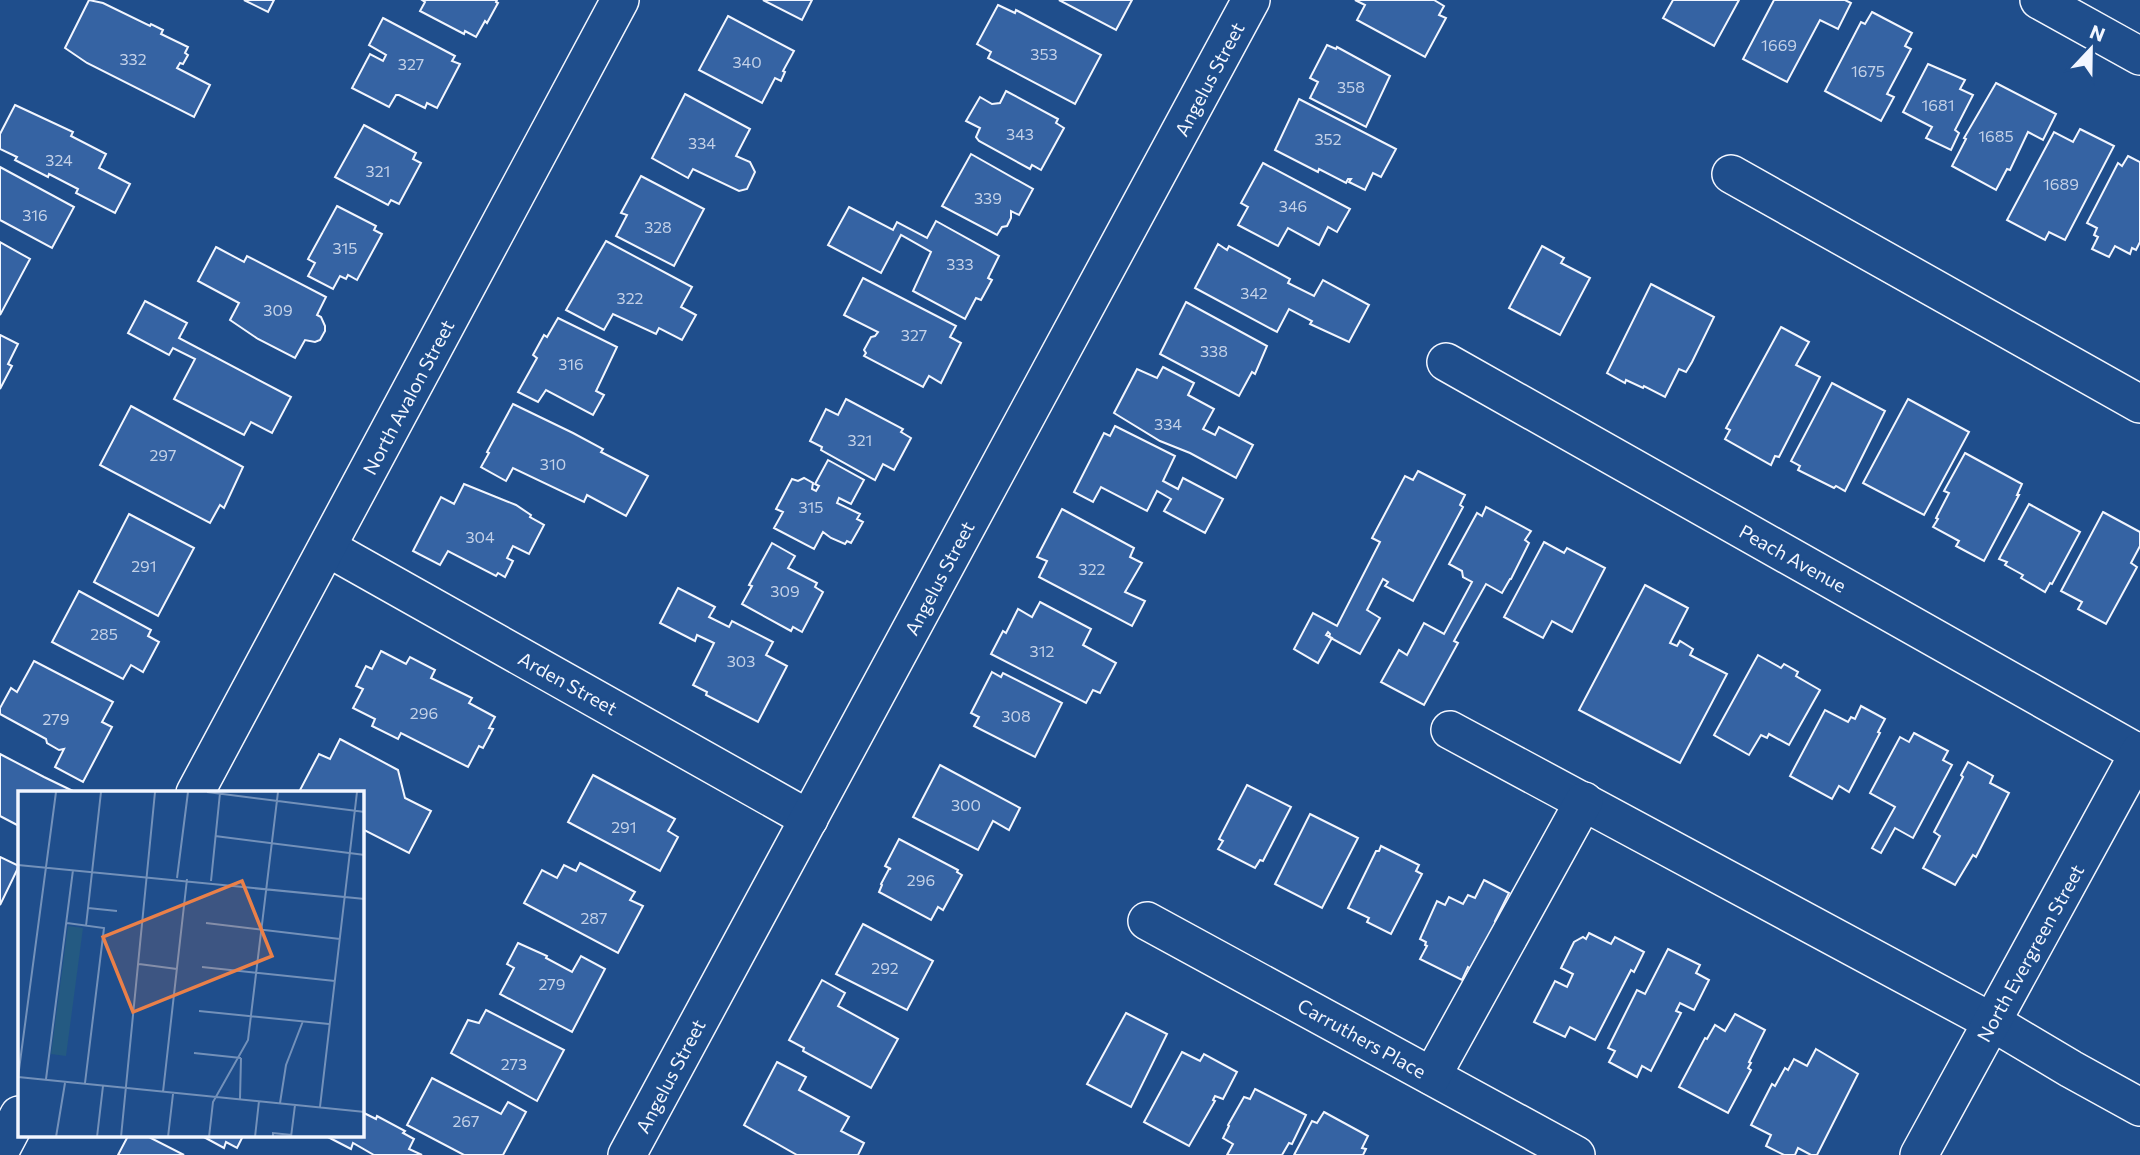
<svg xmlns="http://www.w3.org/2000/svg" width="2140" height="1155" font-family="Commissioner,sans-serif">
	<rect width="100%" height="100%" fill="#1f4e8c"/>
	<!-- building -->
	<g fill="#3563a3" stroke="#f2f6ff" stroke-width="2">
		<polygon points="89,0 103,3 150,26 151,24 163,30 161,34 188,47 185,53 188,55 183,64 180,63 177,68 210,85 194,117 87,63 65,48"/>
		<polygon points="244,0 274,0 268,12"/>
		<polygon points="422,0 497,0 496,2 498,3 487,23 485,21 476,37 465,31 464,34 420,11 425,2"/>
		<polygon points="763,0 812,0 802,20"/>
		<polygon points="1059,0 1132,0 1116,30"/>
		<polygon points="1355,0 1434,0 1444,6 1439,15 1446,18 1425,57 1357,20 1365,5"/>
		<polygon points="1673,0 1739,0 1714,46 1663,18"/>
		<polygon points="1774,0 1845,0 1851,3 1838,29 1820,20 1787,82 1743,59"/>
		<polygon points="998,5 1015,13 1016,10 1101,55 1075,104 988,58 991,52 977,44"/>
		<polygon points="1872,12 1912,33 1905,46 1911,49 1887,94 1894,97 1881,121 1825,91 1861,22 1865,24"/>
		<polygon points="728,16 794,51 783,71 785,72 781,81 775,78 762,103 699,70"/>
		<polygon points="383,18 455,56 452,61 460,64 437,108 427,103 425,108 399,95 396,95 389,107 352,88 370,54 383,61 386,55 369,45"/>
		<polygon points="1327,45 1336,49 1337,47 1390,76 1366,127 1310,98 1318,82 1310,78"/>
		<polygon points="1928,64 1965,80 1960,89 1973,95 1955,130 1959,133 1951,150 1926,138 1932,127 1903,112"/>
		<polygon points="1996,83 2056,114 2043,140 2028,132 2010,170 2007,169 1996,190 1952,166 1966,139 1964,138"/>
		<polygon points="1006,91 1058,119 1056,123 1064,128 1041,170 1032,165 1030,169 979,141 976,137 980,128 966,121 980,97 992,104 1000,103"/>
		<polygon points="685,94 750,129 736,156 750,162 755,172 747,189 739,191 693,169 688,178 652,158"/>
		<polygon points="1299,99 1396,149 1381,177 1373,173 1365,190 1349,182 1351,179 1348,179 1346,183 1319,169 1318,172 1275,150"/>
		<polygon points="15,105 73,132 71,136 106,154 99,168 130,184 115,213 76,193 78,189 49,174 48,177 15,160 17,157 0,149 0,134"/>
		<polygon points="364,125 416,153 413,159 421,163 399,204 391,200 388,205 335,177"/>
		<polygon points="2080,129 2114,146 2065,240 2049,232 2045,240 2007,220 2054,132 2073,142"/>
		<polygon points="971,154 1033,189 1019,215 1011,211 1011,218 1007,226 1002,227 997,235 942,206"/>
		<polygon points="2128,156 2140,162 2140,242 2136,250 2132,248 2130,254 2115,246 2109,257 2092,249 2098,237 2094,235 2097,228 2087,223 2118,163 2122,166"/>
		<polygon points="1263,163 1350,209 1337,232 1328,227 1319,245 1288,228 1278,246 1238,225 1248,207 1241,203"/>
		<polygon points="0,167 74,207 52,248 0,220"/>
		<polygon points="641,176 704,209 674,266 616,236 627,215 621,213"/>
		<polygon points="337,206 376,226 374,230 382,234 357,280 348,275 346,279 340,276 333,289 308,276 315,263 308,259"/>
		<polygon points="849,207 893,230 897,222 927,238 936,221 999,256 988,278 992,280 981,300 976,298 965,319 913,291 931,252 901,235 881,273 828,245"/>
		<polygon points="606,241 692,287 681,307 696,315 682,340 659,328 656,334 613,314 604,330 566,310"/>
		<polygon points="0,242 30,259 0,315"/>
		<polygon points="1218,244 1227,250 1229,246 1290,279 1288,283 1314,296 1323,280 1369,305 1349,342 1310,324 1312,321 1289,309 1277,332 1195,288"/>
		<polygon points="1542,246 1564,258 1561,263 1590,278 1560,335 1509,308"/>
		<polygon points="216,247 244,262 247,256 326,297 317,315 321,317 325,326 325,331 320,340 315,342 305,340 295,358 258,339 230,320 239,303 198,281"/>
		<polygon points="863,278 956,326 950,337 961,343 941,383 929,376 923,387 864,356 866,353 864,350 871,337 875,336 878,332 844,315"/>
		<polygon points="1651,284 1714,317 1692,362 1686,372 1679,369 1665,397 1644,386 1643,388 1626,380 1625,383 1607,373"/>
		<polygon points="145,301 187,323 179,338 291,397 272,433 251,422 244,435 174,399 195,359 173,348 169,355 128,333"/>
		<polygon points="1186,302 1267,346 1255,374 1252,372 1239,396 1160,354"/>
		<polygon points="558,318 617,347 596,391 604,395 593,415 546,390 538,402 518,392 537,358 533,355 544,335 547,337"/>
		<polygon points="1781,327 1809,342 1796,365 1820,377 1779,457 1775,456 1771,465 1725,439 1730,430 1726,428"/>
		<polygon points="0,335 18,344 8,364 12,366 0,389"/>
		<polygon points="1163,367 1194,383 1188,395 1214,409 1203,429 1215,435 1219,427 1253,445 1236,478 1190,453 1160,441 1114,413 1137,369 1157,378"/>
		<polygon points="1832,383 1885,411 1845,491 1836,486 1834,488 1798,470 1800,466 1791,461"/>
		<polygon points="846,399 903,429 901,432 911,438 894,470 883,464 875,480 821,450 822,447 810,441 826,409 838,415"/>
		<polygon points="1908,399 1969,432 1924,515 1863,483"/>
		<polygon points="513,404 573,433 603,449 601,452 648,476 626,516 587,495 584,502 513,468 506,481 481,467 489,453 487,452"/>
		<polygon points="131,406 243,467 224,508 220,505 210,523 100,465"/>
		<polygon points="1115,426 1175,456 1163,481 1178,489 1183,478 1223,499 1205,533 1164,511 1171,499 1157,491 1147,511 1101,487 1093,502 1074,492 1104,433 1110,436"/>
		<polygon points="1965,453 2022,484 2017,495 2019,495 1984,561 1956,546 1959,541 1933,527 1938,519 1936,518 1949,493 1944,491"/>
		<polygon points="828,460 864,480 851,504 839,498 837,503 860,514 857,519 863,522 851,543 847,541 845,544 831,538 823,532 814,549 774,528 783,512 776,509 792,479 798,481 804,478 813,483 812,489 816,491 819,486 815,484"/>
		<polygon points="1418,471 1465,495 1460,505 1463,507 1413,601 1385,586 1388,582 1383,579 1367,610 1380,618 1360,654 1329,637 1330,634 1328,632 1326,635 1332,638 1318,663 1294,649 1313,613 1337,626 1380,542 1372,538 1405,476 1413,480"/>
		<polygon points="464,484 516,505 531,515 530,517 544,525 529,554 513,546 507,558 513,561 505,577 498,573 496,576 448,551 440,565 413,551 441,497 454,504"/>
		<polygon points="2029,504 2080,532 2052,584 2050,583 2045,592 2021,578 2023,575 2005,565 2007,562 1999,559"/>
		<polygon points="1486,507 1531,531 1525,540 1529,543 1511,579 1510,579 1502,593 1486,584 1454,641 1458,643 1424,705 1381,682 1399,650 1407,655 1424,623 1444,634 1472,582 1463,577 1462,571 1449,564 1477,513 1482,516"/>
		<polygon points="1062,509 1134,548 1130,557 1142,563 1125,592 1145,601 1132,626 1039,577 1047,561 1037,557"/>
		<polygon points="2103,512 2140,532 2140,546 2131,563 2137,567 2106,624 2078,609 2082,602 2061,591"/>
		<polygon points="129,514 194,548 158,616 94,582"/>
		<polygon points="1544,542 1564,553 1567,548 1605,568 1572,632 1552,621 1543,638 1504,617"/>
		<polygon points="772,543 795,556 788,568 817,583 815,587 823,592 802,632 793,627 791,631 742,604 752,586 749,585"/>
		<polygon points="1645,585 1688,608 1670,643 1677,646 1680,641 1693,649 1690,655 1727,674 1680,763 1579,710"/>
		<polygon points="678,588 715,607 709,617 729,627 732,621 773,642 766,655 787,666 758,722 706,695 707,692 693,685 714,643 697,635 695,641 660,623"/>
		<polygon points="79,591 151,630 148,636 159,642 143,672 131,665 123,679 52,642"/>
		<polygon points="1040,602 1091,629 1083,645 1116,663 1100,693 1093,690 1086,703 991,654 1003,631 1006,633 1018,609 1032,617"/>
		<polygon points="381,651 406,664 410,657 435,670 431,678 472,698 469,703 495,717 489,728 493,729 483,748 479,746 468,767 401,733 398,739 372,726 375,719 353,708 363,689 356,686 366,666 372,669"/>
		<polygon points="1758,655 1781,668 1784,664 1798,672 1796,676 1820,690 1789,745 1769,734 1767,738 1761,735 1749,755 1714,735"/>
		<polygon points="34,661 113,702 102,722 112,727 83,782 55,767 64,749 59,750 47,743 46,739 0,714 0,708 11,688 17,692"/>
		<polygon points="992,672 1001,677 1003,673 1062,703 1035,757 974,726 979,717 971,713"/>
		<polygon points="1861,706 1885,719 1878,732 1880,733 1849,792 1839,786 1832,799 1790,776 1825,710 1848,722 1851,717 1855,719"/>
		<polygon points="1914,733 1948,751 1943,760 1952,765 1913,838 1895,828 1881,853 1872,848 1895,807 1870,793 1900,737 1909,742"/>
		<polygon points="340,739 398,770 405,798 431,811 409,853 362,829 362,793 299,792 319,754 330,759"/>
		<polygon points="0,754 44,777 75,792 19,793 19,826 0,816"/>
		<polygon points="1968,762 1993,776 1990,783 2009,793 1976,857 1973,855 1955,885 1923,868 1940,836 1934,832 1963,777 1961,775"/>
		<polygon points="940,765 1020,808 1009,830 993,821 978,850 913,817"/>
		<polygon points="593,775 675,819 668,831 678,837 660,871 568,822"/>
		<polygon points="1247,785 1291,807 1263,861 1260,860 1255,868 1218,849 1223,841 1219,839"/>
		<polygon points="1310,814 1358,838 1322,908 1275,884"/>
		<polygon points="899,839 958,870 957,872 962,875 943,910 938,907 931,920 879,892 882,885 881,884 889,869 891,869 885,866"/>
		<polygon points="1381,846 1419,865 1416,871 1422,874 1391,934 1367,922 1369,918 1348,908 1376,851 1379,851"/>
		<polygon points="0,857 19,866 0,905"/>
		<polygon points="580,863 635,892 630,900 643,906 618,953 524,903 542,870 557,878 564,865 576,871"/>
		<polygon points="1484,880 1509,893 1495,921 1500,924 1487,951 1481,948 1471,969 1468,967 1462,980 1420,959 1427,946 1425,945 1426,942 1420,939 1437,901 1445,905 1449,897 1463,904 1468,895 1475,898"/>
		<polygon points="863,924 933,961 907,1010 836,974"/>
		<polygon points="1589,933 1611,944 1615,937 1644,952 1634,972 1631,970 1595,1040 1570,1027 1565,1037 1534,1022 1555,981 1567,987 1573,974 1561,968 1574,942 1583,937 1586,939"/>
		<polygon points="518,943 547,956 546,958 572,972 581,956 605,969 572,1032 500,994 514,968 507,964"/>
		<polygon points="1668,949 1700,965 1696,973 1709,980 1694,1010 1680,1003 1676,1011 1681,1013 1651,1071 1642,1066 1637,1077 1609,1062 1615,1051 1608,1048 1637,990 1645,994"/>
		<polygon points="822,980 845,993 838,1006 898,1039 871,1088 803,1051 804,1048 789,1040"/>
		<polygon points="486,1010 564,1050 537,1101 451,1053 468,1020 479,1023"/>
		<polygon points="1126,1013 1167,1034 1131,1107 1087,1084"/>
		<polygon points="1735,1014 1765,1030 1749,1062 1751,1063 1748,1068 1751,1070 1728,1113 1679,1087 1705,1038 1707,1039 1715,1025 1725,1031"/>
		<polygon points="1816,1049 1858,1074 1817,1155 1811,1155 1798,1148 1795,1155 1784,1155 1766,1146 1771,1135 1751,1125 1772,1084 1775,1086 1785,1068 1788,1070 1794,1059 1807,1066"/>
		<polygon points="1182,1052 1200,1061 1204,1054 1237,1072 1223,1099 1215,1096 1213,1100 1215,1101 1189,1146 1144,1122"/>
		<polygon points="777,1062 806,1077 799,1090 849,1117 841,1131 864,1143 858,1155 797,1155 744,1125"/>
		<polygon points="432,1078 501,1114 508,1102 526,1112 503,1155 464,1155 407,1125"/>
		<polygon points="1255,1089 1306,1115 1292,1144 1289,1143 1282,1155 1227,1155 1233,1144 1223,1138 1229,1126 1228,1125 1244,1097 1250,1099"/>
		<polygon points="362,1112 376,1119 377,1116 405,1131 403,1133 414,1139 409,1149 422,1155 374,1155 353,1143 351,1149 326,1136 362,1136"/>
		<polygon points="1324,1112 1368,1136 1362,1148 1366,1149 1363,1155 1294,1155 1312,1121 1317,1123"/>
		<polygon points="128,1136 147,1136 184,1155 118,1155"/>
		<polygon points="202,1136 243,1136 237,1148 226,1142 224,1148"/>
	</g>
	<g fill="none" stroke-linecap="round" stroke-linejoin="round">
		<!-- minor casing -->
		<g stroke="#f2f6ff" stroke-width="40">
			<g id="minor">
				<polyline points="2039,0 2140,56"/>
				<polyline points="1731,174 2140,404"/>
				<polyline points="1446,362 2140,754"/>
				<polyline points="328,548 809,819"/>
				<polyline points="1450,730 1992,1022 2071,1069 2140,1107"/>
				<polyline points="195,793 620,0"/>
				<polyline points="1147,921 1576,1155"/>
				<polyline points="1432,1076 1584,801"/>
				<polyline points="0,1151 19,1115"/>
				<polyline points="627,1155 1251,0"/>
				<polyline points="1919,1155 2140,751"/>
			</g>
		</g>
		<!-- minor -->
		<use href="#minor" stroke="#1f4e8c" stroke-width="37"/>
	</g>
	<g text-anchor="middle" dominant-baseline="central" stroke-width="5" stroke-linejoin="round" paint-order="stroke">
		<!-- number labels -->
		<g font-size="16" fill="#c3d1e8">
			<text x="1779" y="44">1669</text>
			<text x="1044" y="53">353</text>
			<text x="133" y="58">332</text>
			<text x="747" y="61">340</text>
			<text x="411" y="63">327</text>
			<text x="1868" y="70">1675</text>
			<text x="1351" y="86">358</text>
			<text x="1938" y="104">1681</text>
			<text x="1020" y="133">343</text>
			<text x="1996" y="135">1685</text>
			<text x="1328" y="138">352</text>
			<text x="702" y="142">334</text>
			<text x="59" y="159">324</text>
			<text x="378" y="170">321</text>
			<text x="2061" y="183">1689</text>
			<text x="988" y="197">339</text>
			<text x="1293" y="205">346</text>
			<text x="35" y="214">316</text>
			<text x="658" y="226">328</text>
			<text x="345" y="247">315</text>
			<text x="960" y="263">333</text>
			<text x="1254" y="292">342</text>
			<text x="630" y="297">322</text>
			<text x="278" y="309">309</text>
			<text x="914" y="334">327</text>
			<text x="1214" y="350">338</text>
			<text x="571" y="363">316</text>
			<text x="1168" y="423">334</text>
			<text x="860" y="439">321</text>
			<text x="163" y="454">297</text>
			<text x="553" y="463">310</text>
			<text x="811" y="506">315</text>
			<text x="480" y="536">304</text>
			<text x="144" y="565">291</text>
			<text x="1092" y="568">322</text>
			<text x="785" y="590">309</text>
			<text x="104" y="633">285</text>
			<text x="1042" y="650">312</text>
			<text x="741" y="660">303</text>
			<text x="424" y="712">296</text>
			<text x="1016" y="715">308</text>
			<text x="56" y="718">279</text>
			<text x="966" y="804">300</text>
			<text x="624" y="826">291</text>
			<text x="921" y="879">296</text>
			<text x="594" y="917">287</text>
			<text x="885" y="967">292</text>
			<text x="552" y="983">279</text>
			<text x="514" y="1063">273</text>
			<text x="466" y="1120">267</text>
		</g>
		<!-- street labels -->
		<g font-size="19" fill="#f2f6ff" stroke="#1f4e8c">
			<text transform="translate(1209 79) rotate(-62)">Angelus Street</text>
			<text transform="translate(408 397) rotate(-62)">North Avalon Street</text>
			<text transform="translate(1793 558) rotate(29)">Peach Avenue</text>
			<text transform="translate(939 578) rotate(-62)">Angelus Street</text>
			<text transform="translate(568 683) rotate(29)">Arden Street</text>
			<text transform="translate(2030 953) rotate(-61)">North Evergreen Street</text>
			<text transform="translate(1362 1038) rotate(29)">Carruthers Place</text>
			<text transform="translate(670 1076) rotate(-62)">Angelus Street</text>
		</g>
	</g>
	<!-- overview -->
	<g transform="translate(18 791)">
		<rect width="346" height="346" fill="#1f4e8c"/>
		<path d="M50 135 65 137 48 265 33 263Z" fill="#245a82"/>
		<path fill="none" stroke="#7391ba" stroke-width="2" d="M189 1 347 21M197 45 347 64M0 74 347 108M159 87 170 1M193 90 202 2M70 117 99 120M49 132 86 137 67 292M188 132 322 148M68 135 83 1M121 173 159 178M184 176 317 190M181 220 311 233M176 262 223 267M0 286 38 1M0 286 347 321M28 288 55 79M145 301 169 88M222 308 223 267M262 312 268 274 285 230M302 316 339 1M38 346 47 292M79 346 85 295M103 346 137 1M150 346 155 303M191 346 195 311 230 249 260 1M237 346 241 310M255 346V342L274 344M273 346 277 314"/>
		<path fill="#ea8049" fill-opacity="0.15" stroke="#ea8049" stroke-width="3.5" d="M224 90 254 165 115 221 85 146Z"/>
		<rect width="346" height="346" fill="none" stroke="#f2f6ff" stroke-width="3.5"/>
	</g>
	<!-- north arrow -->
	<g transform="translate(2091 49) rotate(22)" stroke="#1f4e8c" stroke-width="5" paint-order="stroke">
	<path d="M0-5L12 26L0 18L-12 26Z" fill="#f2f6ff"/>
	<text y="-10" font-size="19" font-weight="bold" text-anchor="middle" fill="#f2f6ff">N</text>
	</g>
</svg>
